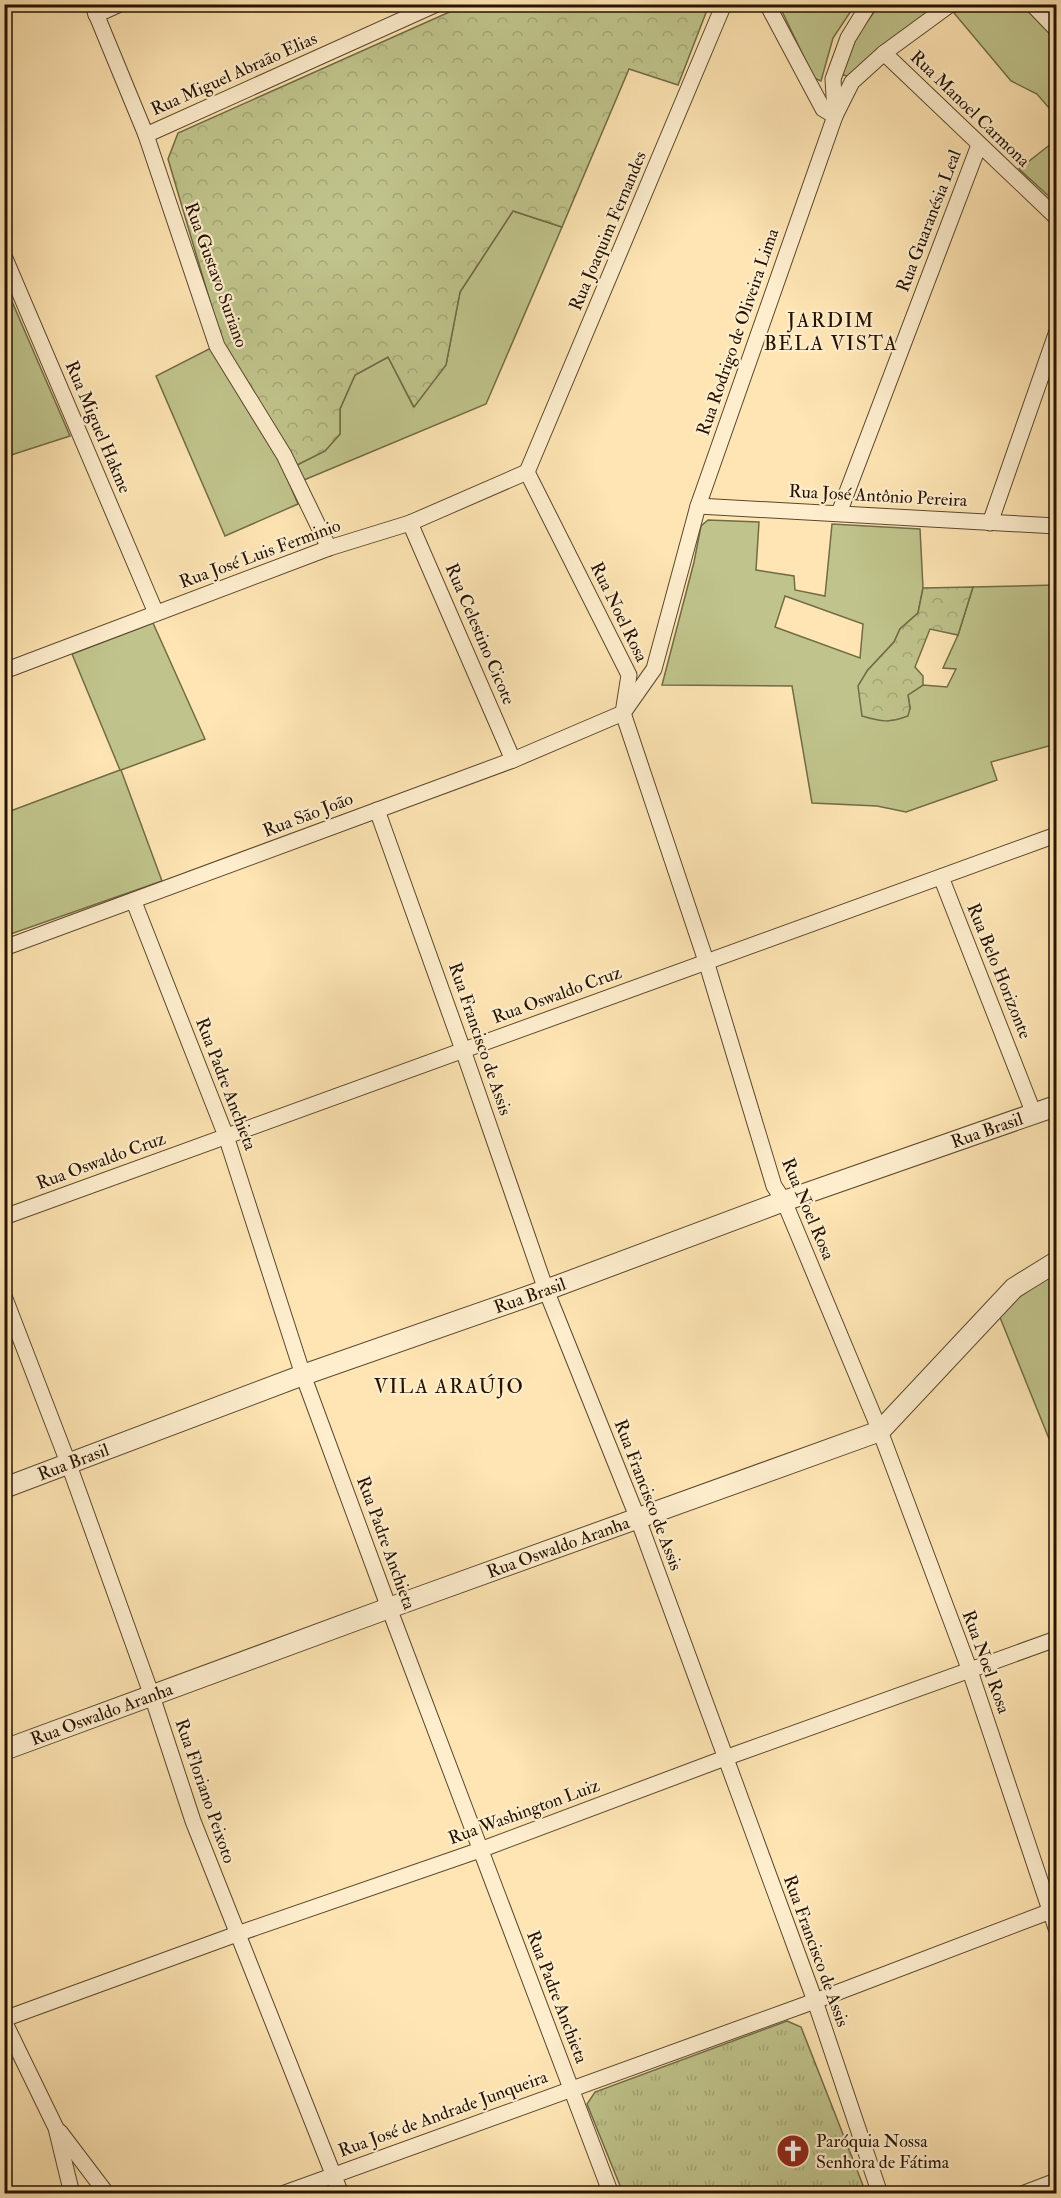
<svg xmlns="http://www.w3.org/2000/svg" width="1061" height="2198" font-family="'IM FELL Double Pica',serif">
	<defs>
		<pattern id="forest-crowns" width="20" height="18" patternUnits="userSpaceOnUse" patternTransform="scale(1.5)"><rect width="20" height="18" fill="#c0c48c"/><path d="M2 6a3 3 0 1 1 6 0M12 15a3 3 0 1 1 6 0" fill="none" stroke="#a5a777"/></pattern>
		<pattern id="park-tufts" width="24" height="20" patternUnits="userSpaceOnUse" patternTransform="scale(1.5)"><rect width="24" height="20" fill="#c0c48c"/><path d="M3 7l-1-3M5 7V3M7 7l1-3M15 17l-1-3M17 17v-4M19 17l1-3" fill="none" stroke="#a5a777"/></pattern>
	</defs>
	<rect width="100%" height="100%" fill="#fee5b3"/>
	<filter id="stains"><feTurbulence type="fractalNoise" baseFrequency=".00333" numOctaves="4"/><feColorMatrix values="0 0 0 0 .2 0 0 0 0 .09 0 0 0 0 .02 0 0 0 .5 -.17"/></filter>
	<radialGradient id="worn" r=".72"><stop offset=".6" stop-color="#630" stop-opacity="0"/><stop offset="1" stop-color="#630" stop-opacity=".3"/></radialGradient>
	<!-- grass -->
	<g fill="#c0c48c" stroke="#726b46" stroke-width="1.5" fill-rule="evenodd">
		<polygon points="779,5 855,5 833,38 821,81 814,78"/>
		<path d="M879 5H941L848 76 843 75C839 57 868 21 879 5Z"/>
		<polygon points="968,5 1023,5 1056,38 1056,116 1037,94 1011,81 954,13"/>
		<polygon points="1056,140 1056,202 1053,200 1019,169"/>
		<polygon points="513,211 562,227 486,404 304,480 295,466 325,451 340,434 340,409 355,375 388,357 413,406 446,365 460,292"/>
		<polygon points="4,283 70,436 5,457 4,457"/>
		<polygon points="213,347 279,459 298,504 225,536 156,376"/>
		<path d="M708 520 759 522 756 570 794 576 795 590 825 596 832 524 920 529 923 588 918 613 900 629 894 642 867 671 910 708 908 695 923 685 947 687 956 669 943 668 958 635 973 587 1056 585V744L991 762 997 780 906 812 877 806 812 803 792 686 662 685 694 562 701 526ZM785 596 863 624 860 658 775 627Z"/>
		<polygon points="153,623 205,739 121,770 162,881 5,936 5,813 120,770 72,654"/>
		<polygon points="1056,1272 1056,1456 999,1315 1018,1298"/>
	</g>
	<!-- forest -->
	<g fill="url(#forest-crowns)" stroke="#726b46" stroke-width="1.5">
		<polygon points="465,5 709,5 678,85 629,69 562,227 513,211 460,292 446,365 414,407 388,357 355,375 340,409 340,434 325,451 295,466 222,342 168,159 178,133"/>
		<path d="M973 587 958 635 930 629 915 667 923 676V685L908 695 910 708 908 716C889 723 882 722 862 716L858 686 867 671 894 642 900 629 918 613 923 588Z"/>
	</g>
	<!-- park -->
	<polygon fill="url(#park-tufts)" stroke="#726b46" stroke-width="1.5" points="787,2021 801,2027 866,2193 623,2193 587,2104 595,2092"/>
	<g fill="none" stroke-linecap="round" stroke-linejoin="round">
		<!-- minor casing -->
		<g stroke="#5b472d" stroke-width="17">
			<g id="minor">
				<polyline points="92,4 146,135 217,346 284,455 329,548"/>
				<polyline points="767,4 823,109 835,116"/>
				<polyline points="1032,4 1056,29"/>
				<polyline points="96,15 120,4"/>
				<polyline points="884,53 1056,217"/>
				<polyline points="835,113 833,79 848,38 869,4"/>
				<polyline points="146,135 437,4"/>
				<polyline points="4,256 156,613"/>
				<polyline points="527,472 629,675 623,713 706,961 774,1186 784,1201 880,1431 970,1671 1056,1928"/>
				<polyline points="527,472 724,4"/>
				<polyline points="698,506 1056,526"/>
				<polyline points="839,513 979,145"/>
				<polyline points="410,523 513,760"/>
				<polyline points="990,523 1056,334"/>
				<polyline points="4,671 329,548 410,523 527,472"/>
				<polyline points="377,810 463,1050 546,1290 638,1519 815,2001 880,2194"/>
				<polyline points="941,877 1034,1114"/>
				<polyline points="134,902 226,1136 303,1375 389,1608 611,2194"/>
				<polyline points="4,948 513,760 623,713 654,669 698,506 835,116 852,82 884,53 951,4"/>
				<polyline points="4,1217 1056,835"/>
				<polyline points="4,1296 69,1465 152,1696 193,1821 341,2194"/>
				<polyline points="4,2019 237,1934 480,1850 725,1758 1056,1639"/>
				<polyline points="4,2021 56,2128 72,2194"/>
				<polyline points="60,2132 107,2194"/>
				<polyline points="282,2194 815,2001 1056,1909"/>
				<polyline points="1022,2194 1056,2181"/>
			</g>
		</g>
		<!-- tertiary casing -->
		<g stroke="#5b472d" stroke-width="22">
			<g id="tertiary">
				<path id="s1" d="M4 1488 303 1375 546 1290 784 1201 1056 1106"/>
				<path id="s2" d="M4 1750 389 1608 880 1431 1014 1288 1056 1262"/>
			</g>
		</g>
		<!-- minor -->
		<use href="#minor" stroke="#feeece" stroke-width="15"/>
		<!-- tertiary -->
		<use href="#tertiary" stroke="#feeece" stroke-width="20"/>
	</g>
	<!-- icons -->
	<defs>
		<g id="church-disc" transform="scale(1.725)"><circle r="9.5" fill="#8f2418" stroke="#feeece"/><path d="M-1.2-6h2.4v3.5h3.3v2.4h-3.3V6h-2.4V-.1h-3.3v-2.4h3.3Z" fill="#fff"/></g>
	</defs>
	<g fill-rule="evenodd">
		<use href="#church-disc" x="793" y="2151"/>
	</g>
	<g text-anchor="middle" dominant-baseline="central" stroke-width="4.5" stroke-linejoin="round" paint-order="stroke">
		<!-- street labels -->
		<g font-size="18" fill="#251200" stroke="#feeece">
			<text transform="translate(234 74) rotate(-24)">Rua Miguel Abraão Elias</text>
			<text transform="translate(970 109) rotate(44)">Rua Manoel Carmona</text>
			<text transform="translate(929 221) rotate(-69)">Rua Guaranésia Leal</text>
			<text transform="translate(608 231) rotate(-67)">Rua Joaquim Fernandes</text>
			<text transform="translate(216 275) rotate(70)">Rua Gustavo Suriano</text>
			<text transform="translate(738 332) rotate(-71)">Rua Rodrigo de Oliveira Lima</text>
			<text transform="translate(98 427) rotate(67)">Rua Miguel Hakme</text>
			<text transform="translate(878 496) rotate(3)">Rua José Antônio Pereira</text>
			<text transform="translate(260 554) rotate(-20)">Rua José Luis Ferminio</text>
			<text transform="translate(619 612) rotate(64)">Rua Noel Rosa</text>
			<text transform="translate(480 634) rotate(67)">Rua Celestino Cicote</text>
			<text transform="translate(308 815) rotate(-21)">Rua São João</text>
			<text transform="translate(999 971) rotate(68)">Rua Belo Horizonte</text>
			<text transform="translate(557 995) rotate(-20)">Rua Oswaldo Cruz</text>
			<text transform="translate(480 1039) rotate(71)">Rua Francisco de Assis</text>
			<text transform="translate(226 1084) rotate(69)">Rua Padre Anchieta</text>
			<text stroke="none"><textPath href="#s1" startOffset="1046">Rua Brasil</textPath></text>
			<text transform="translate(101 1161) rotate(-20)">Rua Oswaldo Cruz</text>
			<text transform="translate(808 1209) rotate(67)">Rua Noel Rosa</text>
			<text stroke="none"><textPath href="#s1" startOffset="560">Rua Brasil</textPath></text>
			<text stroke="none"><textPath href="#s1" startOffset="74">Rua Brasil</textPath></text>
			<text transform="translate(648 1495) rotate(69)">Rua Francisco de Assis</text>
			<text transform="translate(386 1543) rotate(70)">Rua Padre Anchieta</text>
			<text stroke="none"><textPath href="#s2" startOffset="590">Rua Oswaldo Aranha</textPath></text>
			<text transform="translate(986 1662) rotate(70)">Rua Noel Rosa</text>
			<text stroke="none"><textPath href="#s2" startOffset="104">Rua Oswaldo Aranha</textPath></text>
			<text transform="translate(205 1791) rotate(71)">Rua Floriano Peixoto</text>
			<text transform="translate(524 1812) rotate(-20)">Rua Washington Luiz</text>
			<text transform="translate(816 1951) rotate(70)">Rua Francisco de Assis</text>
			<text transform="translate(557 1997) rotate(69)">Rua Padre Anchieta</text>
			<text transform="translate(443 2114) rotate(-20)">Rua José de Andrade Junqueira</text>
		</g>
		<!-- poi labels -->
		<g font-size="18" fill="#251200" stroke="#feeece" text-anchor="start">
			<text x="816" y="2141">Paróquia Nossa<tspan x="816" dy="21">Senhora de Fátima</tspan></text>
		</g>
		<!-- neighbourhood labels -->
		<g font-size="20" letter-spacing="1.5" fill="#251200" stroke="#feeece">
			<text x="831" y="320">JARDIM<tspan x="831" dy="23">BELA VISTA</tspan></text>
			<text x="449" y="1386">VILA ARAÚJO</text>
		</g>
	</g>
	<!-- margin -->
	<rect width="1061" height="2198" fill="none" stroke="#fee5b3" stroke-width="24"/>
	<rect x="6" y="6" width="1049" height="2186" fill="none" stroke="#251200" stroke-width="3"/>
	<rect x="12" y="12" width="1037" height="2174" fill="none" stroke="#251200" stroke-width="1.5"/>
	<rect width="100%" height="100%" filter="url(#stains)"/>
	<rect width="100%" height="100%" fill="url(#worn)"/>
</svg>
